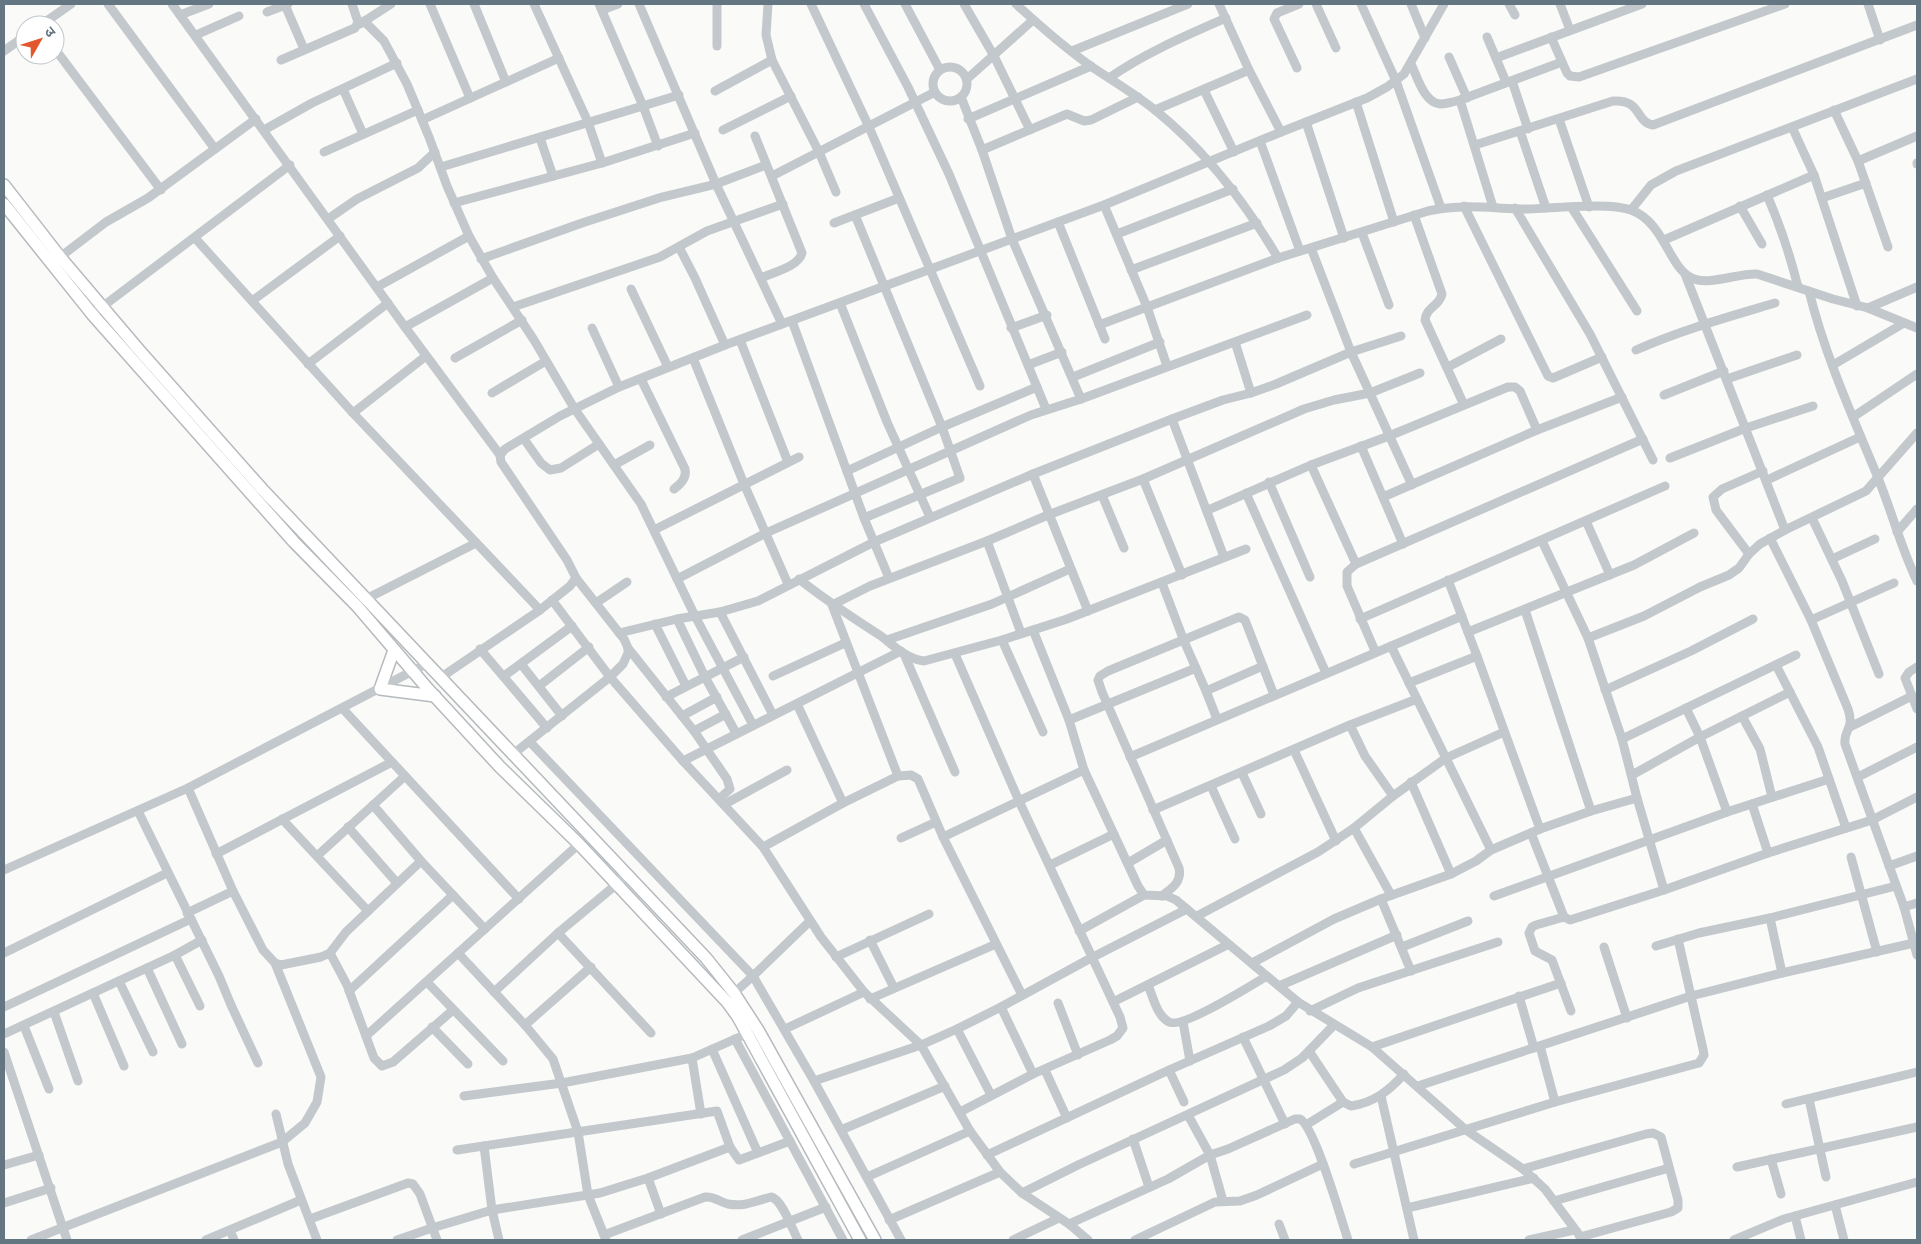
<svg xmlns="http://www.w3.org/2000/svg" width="1921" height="1244" font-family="Quicksand,'Noto Sans Devanagari',sans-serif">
	<rect width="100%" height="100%" fill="#fafaf8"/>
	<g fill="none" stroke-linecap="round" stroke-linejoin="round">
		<!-- major casing -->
		<g stroke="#b5babe" stroke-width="14">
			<g id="major">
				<polyline points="4,185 60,257 139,350 262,489 706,958 734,993 758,1030 875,1240"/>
				<polyline points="4,204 92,314 294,542 357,606 428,689 500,767 579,844 728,1003 738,1017 860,1240"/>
				<polyline points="394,650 380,689 435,696"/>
			</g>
		</g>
		<!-- minor -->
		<g stroke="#c3c8cc" stroke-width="9">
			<polyline points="108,4 215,149"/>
			<polyline points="172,4 405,327 500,455"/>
			<polyline points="430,4 470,98"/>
			<polyline points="474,4 506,82"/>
			<polyline points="534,4 588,122 602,163"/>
			<polyline points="599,4 643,106 658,146"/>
			<polyline points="639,4 716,184 782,324"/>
			<polyline points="768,4 766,35 772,60 819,152 836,192"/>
			<polyline points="811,4 869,127 980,386"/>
			<polyline points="864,4 908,87 949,174 1046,409"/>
			<polyline points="905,4 940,70"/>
			<polyline points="964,4 994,56 1030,130"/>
			<path d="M1016 4C1040 26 1065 48 1092 67 1113 81 1135 94 1155 110 1206 151 1245 202 1278 258"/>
			<polyline points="1219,4 1249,70 1281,132"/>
			<polyline points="1316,4 1336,48"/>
			<polyline points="1361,4 1396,81 1441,208"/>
			<polyline points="1411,4 1425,38"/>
			<polyline points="1509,4 1515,15"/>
			<polyline points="1560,4 1570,30"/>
			<polyline points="1868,4 1880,40"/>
			<polyline points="285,5 304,49"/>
			<polyline points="602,10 618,4"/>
			<polyline points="267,12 288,4"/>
			<polyline points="180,15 209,4"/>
			<polyline points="364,21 384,41 407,84 429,137 447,186 469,236 493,278 534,340 574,408 641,504 695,616 753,725"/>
			<polyline points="360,24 391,4"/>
			<polyline points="41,25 71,4"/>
			<polyline points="196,35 239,16"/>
			<polyline points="1487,37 1506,82"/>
			<polyline points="1551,37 1567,73 1570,76 1579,77 1785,4"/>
			<polyline points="717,46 717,4"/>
			<polyline points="55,49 161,190"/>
			<polyline points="4,51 25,36"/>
			<polyline points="1072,51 1188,4"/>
			<polyline points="1449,57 1467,98"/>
			<polyline points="1496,58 1642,4"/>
			<polyline points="281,60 355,28 358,22 352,4"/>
			<path d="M1411 64C1417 76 1424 103 1440 104 1446 104 1453 102 1460 100L1562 62"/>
			<circle cx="950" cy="84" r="17"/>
			<polyline points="1297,68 1274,19 1277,13 1299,4"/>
			<path d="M1109 78C1145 53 1185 36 1226 18"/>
			<polyline points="967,79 1033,20"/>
			<polyline points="1512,81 1528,129"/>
			<polyline points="343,89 363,134"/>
			<polyline points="1204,90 1234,152"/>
			<polyline points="715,91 772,60"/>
			<polyline points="961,97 982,150 1012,239 1081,399"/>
			<polyline points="1460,100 1493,207"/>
			<polyline points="1356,102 1394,222"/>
			<polyline points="1155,110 1249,70"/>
			<polyline points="1834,110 1858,161 1888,247"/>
			<polyline points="968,119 1091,66"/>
			<polyline points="1559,119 1589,207"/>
			<polyline points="422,120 559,58"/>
			<polyline points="1306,122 1344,238"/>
			<polyline points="1792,127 1814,175 1857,306"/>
			<polyline points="264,130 312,103 397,63"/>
			<polyline points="723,130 791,96"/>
			<polyline points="1520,131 1546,208"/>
			<path d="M755 136 802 253C798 267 774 272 761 278"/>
			<polyline points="540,138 553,176"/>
			<polyline points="1260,141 1300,251"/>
			<path d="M1475 145 1613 101C1642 99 1635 122 1653 125L1917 25"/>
			<polyline points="982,150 1067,114 1084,121 1091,120 1138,97"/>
			<polyline points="324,152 418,110"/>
			<polyline points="1858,161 1917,136"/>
			<polyline points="1917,163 1917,164"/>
			<polyline points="441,167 679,95"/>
			<polyline points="772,176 935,92"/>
			<path d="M1767 195C1780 225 1790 255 1798 287"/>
			<polyline points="1822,198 1866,183"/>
			<polyline points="454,203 602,163 695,133"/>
			<polyline points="1104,205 1147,307 1167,366"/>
			<polyline points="1464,206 1548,376 1553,378 1602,357"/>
			<polyline points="1740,206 1762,244"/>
			<polyline points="1515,208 1590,334 1653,460"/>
			<polyline points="1572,208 1637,311"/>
			<polyline points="1631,210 1651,185 1676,171 1917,79"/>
			<polyline points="855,215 942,427 960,478 864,518"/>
			<path d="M1414 215 1442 294C1440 306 1426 307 1425 320L1464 405"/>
			<polyline points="328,219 357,199 418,168 435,152"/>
			<polyline points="1058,222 1105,339"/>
			<polyline points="834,223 899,198"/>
			<polyline points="1362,233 1389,305"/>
			<polyline points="1117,234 1233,189"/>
			<polyline points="195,238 353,413 540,610"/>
			<polyline points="1664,240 1814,175"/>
			<polyline points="679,247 695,278 725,345"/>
			<polyline points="1311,248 1351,352 1412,485"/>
			<polyline points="60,257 106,222 148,198 256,119"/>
			<polyline points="481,259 582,223 662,197 716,184 766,165"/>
			<polyline points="1131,270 1257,223"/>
			<polyline points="1685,274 1785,530"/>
			<polyline points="377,287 469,236"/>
			<polyline points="631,289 668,367"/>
			<path d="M1809 291C1825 356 1853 417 1878 478 1892 512 1901 548 1917 581"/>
			<polyline points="252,301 340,236"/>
			<polyline points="840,303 887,422 930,517"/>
			<polyline points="513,307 660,257 707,231 783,204"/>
			<polyline points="1868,308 1917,287"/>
			<polyline points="98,310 290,165"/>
			<polyline points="792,321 864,518 889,578"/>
			<path d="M1099 325 1278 258 1428 211C1462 203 1495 209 1529 209 1555 208 1609 202 1631 210 1666 223 1668 269 1694 279 1710 285 1739 273 1757 274L1833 299 1868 308 1917 328"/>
			<polyline points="405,327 493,278"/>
			<polyline points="592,328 619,387"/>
			<polyline points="1011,328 1047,315"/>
			<polyline points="740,340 788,462"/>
			<polyline points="1235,342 1251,393"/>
			<path d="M1636 350C1681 330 1728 317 1775 303"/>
			<polyline points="455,358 522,320"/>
			<polyline points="693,358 744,484 788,584"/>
			<polyline points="308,364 388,303"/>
			<polyline points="1028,365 1062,352"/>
			<polyline points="1833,365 1904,323"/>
			<polyline points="1448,367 1501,339"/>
			<polyline points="1073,377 1160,342"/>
			<path d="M641 379 685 469C687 478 681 484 674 489"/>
			<polyline points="1727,379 1797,355"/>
			<polyline points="492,393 546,361"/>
			<polyline points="1664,395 1724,371"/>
			<polyline points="353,413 426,356"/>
			<polyline points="1853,417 1917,374"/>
			<polyline points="1172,419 1224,557"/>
			<polyline points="524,439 541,463 550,470 561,468 599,444"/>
			<polyline points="1361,446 1403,544"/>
			<polyline points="1670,458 1746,428 1813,406"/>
			<polyline points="614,465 650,445"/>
			<polyline points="1311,465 1356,564 1643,439"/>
			<polyline points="847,471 942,427 1037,387"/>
			<polyline points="1763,471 1722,489 1713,497 1716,510 1749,554 1760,544 1785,530 1866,491 1917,433"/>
			<polyline points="1033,474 1088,611"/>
			<polyline points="1143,479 1182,575"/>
			<polyline points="1767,480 1860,437"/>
			<polyline points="1269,482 1310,577"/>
			<polyline points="1246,493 1326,673"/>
			<polyline points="1102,495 1124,548"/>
			<polyline points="1383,497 1537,430 1622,397"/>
			<polyline points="1208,510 1311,465 1389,436 1508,387 1515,387 1520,391 1537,430"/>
			<polyline points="1812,518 1842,581 1879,674"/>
			<polyline points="1586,521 1610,575"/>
			<polyline points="654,530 799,457"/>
			<polyline points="1897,532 1917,509"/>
			<path d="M1770 538 1811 620 1848 709C1855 730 1843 729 1845 744L1904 907 1917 955"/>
			<polyline points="987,541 1021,633"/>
			<polyline points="1542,541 1588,638 1622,739 1637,798 1664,890"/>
			<polyline points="1832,559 1875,539"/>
			<polyline points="1356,564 1347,572 1347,586 1375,651"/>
			<polyline points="677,579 766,533 1031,415 1081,399 1307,315"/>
			<path d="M799 579C825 600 853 618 881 636 894 646 907 659 924 661L1002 640 1067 619 1246 549"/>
			<polyline points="1448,580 1477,656 1540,829"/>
			<polyline points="1162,583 1184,641 1206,691 1217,719"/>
			<polyline points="366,599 476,543"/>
			<polyline points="552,600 610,677 683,761 763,847 821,937 864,992 921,1045 970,1131 1000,1172 1022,1193 1069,1224 1088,1240"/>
			<polyline points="596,603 627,582"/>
			<polyline points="1525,610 1591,811"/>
			<polyline points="720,612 773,715"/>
			<polyline points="677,619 705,677 736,733"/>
			<polyline points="1360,619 1665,486"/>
			<polyline points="1811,620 1894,583"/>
			<polyline points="655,624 686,686"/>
			<polyline points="1033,630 1069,720 1084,770 1138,886 1144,895 1167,896 1176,900 1298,1002 1372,1047 1466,1130 1523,1169 1545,1189 1583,1240"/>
			<polyline points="1468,632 1634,565 1694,533"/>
			<polyline points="619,633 677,619 720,612 758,601 874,542 1033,474 1172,419 1223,400 1251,393 1276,384 1351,352 1401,336"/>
			<polyline points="1588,638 1644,616 1700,587 1729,575 1739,568 1749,554"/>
			<polyline points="887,640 992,604 1070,569"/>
			<polyline points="1002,640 1043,732"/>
			<polyline points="1391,646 1491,850"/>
			<polyline points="628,648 694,731 727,779 730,789 719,799"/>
			<polyline points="480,649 547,728"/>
			<polyline points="904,654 955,772"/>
			<polyline points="955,654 1019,801 1120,1017 1123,1028 1117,1036 1110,1040 1033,1074 960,1112"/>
			<polyline points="521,664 562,716"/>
			<polyline points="1776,665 1818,747 1846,828"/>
			<polyline points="1917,667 1909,672 1905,678 1917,709"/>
			<polyline points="504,676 572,626"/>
			<polyline points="773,676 845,643"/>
			<polyline points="440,678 540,610 570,586 576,578 567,560 501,462 500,455 505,449 560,416 619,387 725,345 1104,205 1281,132 1367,98 1387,87 1404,74 1444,4"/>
			<polyline points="1409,683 1477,656"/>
			<polyline points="539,686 589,647"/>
			<polyline points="1605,690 1691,651 1753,619"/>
			<polyline points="1206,691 1263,666"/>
			<polyline points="666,697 744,657"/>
			<polyline points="797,704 843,803"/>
			<polyline points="1686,708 1700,737 1727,812"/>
			<polyline points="343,709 519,899"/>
			<polyline points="682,716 717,697"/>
			<polyline points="1742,716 1760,749 1772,797"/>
			<polyline points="1069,720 1196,668"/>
			<polyline points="1350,725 1365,756 1393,796"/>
			<polyline points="1850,727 1912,696"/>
			<polyline points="694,731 726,714"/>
			<polyline points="1622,739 1796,655"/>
			<polyline points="530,742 753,976 814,1081 901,1240"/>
			<polyline points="1294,750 1336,841"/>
			<polyline points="512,755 610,677 623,664 628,653 628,648 624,639 576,578"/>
			<polyline points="1130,757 1462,616"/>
			<polyline points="683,761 901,651"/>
			<polyline points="1242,773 1261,814"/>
			<polyline points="1632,775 1700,737 1790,692"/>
			<polyline points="898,776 832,605 870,586 987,541 1048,515 1143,479 1304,409 1334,400 1370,393 1420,373"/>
			<polyline points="1858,777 1917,747"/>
			<polyline points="1411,782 1451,874"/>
			<polyline points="1211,786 1235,839"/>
			<polyline points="188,788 233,891 263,950 275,963 281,965 321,957 330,953 346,932 421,861"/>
			<polyline points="725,804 787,770"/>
			<polyline points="1752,804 1768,853"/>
			<polyline points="373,805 421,861 485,929"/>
			<polyline points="1153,810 1350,725 1417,699"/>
			<polyline points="138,811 219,976 231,1005 258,1063"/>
			<polyline points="282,819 368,911"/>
			<polyline points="348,827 397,883"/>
			<polyline points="1354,828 1391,895"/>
			<polyline points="1531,833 1564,917 1570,920 1664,890 1768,853 1872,820 1917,797"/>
			<polyline points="943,837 1084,770"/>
			<polyline points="901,838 936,822"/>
			<polyline points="763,847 843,803 898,776 911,775 918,779 943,837 1022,995"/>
			<polyline points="216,854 392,762"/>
			<polyline points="317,856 405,776"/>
			<polyline points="1851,857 1877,952"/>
			<polyline points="1128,863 1167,840"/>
			<polyline points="1050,865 1114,834"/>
			<polyline points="1889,866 1917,856"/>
			<polyline points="4,870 188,788 426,664"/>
			<path d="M1162 896C1172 888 1182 882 1179 868L1102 692 1098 680 1100 676 1108 671 1239 617 1245 620 1274 695"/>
			<polyline points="1494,896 1727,812 1829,779"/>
			<polyline points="1381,899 1411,971"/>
			<polyline points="1904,907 1917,903"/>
			<polyline points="187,913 233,891"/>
			<polyline points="1197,916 1318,852 1354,828 1393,796 1446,758 1504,732"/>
			<polyline points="1564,917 1536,925 1532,927 1529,933 1535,951 1552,960 1571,1011"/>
			<polyline points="1770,918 1782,973"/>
			<polyline points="1079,931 1144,895"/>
			<polyline points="558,933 651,1033"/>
			<polyline points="870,940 894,988"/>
			<polyline points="1656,946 1699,933 1770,918 1896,886"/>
			<polyline points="1402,947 1468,921"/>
			<polyline points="1604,947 1627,1018"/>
			<polyline points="4,953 167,873"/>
			<polyline points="330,953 347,985 374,1058 382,1066 393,1062 453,1010"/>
			<polyline points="458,953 525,1025 553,1059 578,1132 588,1195 606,1240"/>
			<polyline points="175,955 200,1006"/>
			<polyline points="836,957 929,914"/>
			<polyline points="1252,963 1334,919 1381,899 1451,874 1476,861 1491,850 1540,829 1591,811 1637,798"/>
			<polyline points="147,968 182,1044"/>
			<polyline points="119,981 153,1052"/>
			<polyline points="427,982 503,1061"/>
			<path d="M1148 985C1153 997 1157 1016 1169 1022 1182 1029 1252 985 1267 976"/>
			<polyline points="1279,986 1397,935"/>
			<polyline points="349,991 453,895"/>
			<polyline points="494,992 558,933 617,884 625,875"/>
			<polyline points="93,993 124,1066"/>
			<polyline points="734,993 753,976 810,921"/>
			<polyline points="1519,996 1534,1048"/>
			<polyline points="870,999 996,944"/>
			<polyline points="1113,1002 1227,945"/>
			<polyline points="1058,1003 1078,1055"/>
			<polyline points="4,1007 191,919"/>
			<polyline points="1001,1007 1033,1074"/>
			<polyline points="1310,1011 1358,988 1498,942"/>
			<polyline points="54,1012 78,1081"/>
			<polyline points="1183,1022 1190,1061"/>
			<polyline points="525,1025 591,967"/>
			<polyline points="24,1026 49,1089"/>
			<polyline points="432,1027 468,1064"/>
			<polyline points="785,1029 864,992"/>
			<polyline points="957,1029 991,1095"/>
			<polyline points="4,1034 175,955 202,940"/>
			<polyline points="366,1036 579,844"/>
			<polyline points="1243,1037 1285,1124"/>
			<polyline points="735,1039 843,1240"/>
			<polyline points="1540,1046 1555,1102"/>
			<polyline points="1372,1047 1561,983"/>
			<polyline points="712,1049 758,1153"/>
			<path d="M1309 1051 1343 1102 1351 1106C1373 1103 1389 1091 1404 1074"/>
			<polyline points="4,1052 67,1240"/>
			<polyline points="692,1058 701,1114"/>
			<polyline points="1045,1070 1067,1118"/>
			<polyline points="1169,1070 1184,1102"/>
			<polyline points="814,1081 921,1045 957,1029 1001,1007 1091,958 1187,909"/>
			<polyline points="1418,1086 1691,996 1782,973 1914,943"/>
			<polyline points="464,1096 562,1083 692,1058 751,1032"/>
			<polyline points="1381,1096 1414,1240"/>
			<polyline points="1809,1099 1826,1177"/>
			<polyline points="1786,1104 1917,1072"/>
			<polyline points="276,1114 288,1164 317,1240"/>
			<polyline points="1188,1115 1210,1155 1223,1201"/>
			<polyline points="1306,1125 1343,1102"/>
			<polyline points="841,1130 945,1086"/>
			<polyline points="1133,1139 1149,1187"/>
			<polyline points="484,1146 492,1210 499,1240"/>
			<polyline points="457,1150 717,1111 730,1147 739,1160 790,1141"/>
			<polyline points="987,1155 1169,1070 1269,1026 1286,1016 1298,1002"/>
			<polyline points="1771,1159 1781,1194"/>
			<polyline points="1354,1164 1555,1102 1699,1063 1704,1055 1703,1049 1678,939"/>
			<polyline points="4,1165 39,1155"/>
			<polyline points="1737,1167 1917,1127"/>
			<polyline points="1523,1169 1646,1134 1653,1133 1661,1137 1678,1200 1678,1208 1671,1212 1580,1237"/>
			<polyline points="867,1177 970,1131"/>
			<polyline points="648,1178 661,1214"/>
			<polyline points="1022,1193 1078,1165 1284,1070 1302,1058 1334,1025"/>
			<polyline points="1554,1201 1669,1168"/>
			<polyline points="4,1203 51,1188"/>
			<polyline points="1835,1205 1844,1240"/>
			<polyline points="1407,1208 1534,1178"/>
			<polyline points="1795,1216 1801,1240"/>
			<polyline points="310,1219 408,1183 413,1184 420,1194 437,1240"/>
			<polyline points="889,1220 1000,1172"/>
			<path d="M1069 1224 1168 1179 1210 1155 1228 1149 1295 1119H1300C1315 1127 1341 1219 1348 1240"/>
			<polyline points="1279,1224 1285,1240"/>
			<polyline points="230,1230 234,1240"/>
			<path d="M604 1235 705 1197C714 1196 720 1202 728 1204 745 1207 755 1201 771 1197 782 1199 792 1229 798 1240"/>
			<polyline points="31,1240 282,1142 305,1123 317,1102 321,1077 275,963"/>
			<polyline points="206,1240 301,1200"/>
			<polyline points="397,1240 432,1228 492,1210 600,1193 648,1178 730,1147"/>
			<polyline points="742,1240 826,1207"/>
			<polyline points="1013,1240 1059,1218"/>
			<polyline points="1135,1240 1215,1202 1240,1201 1257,1195 1323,1164"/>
			<polyline points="1529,1240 1574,1230"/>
			<polyline points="1734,1240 1784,1219 1917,1182"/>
		</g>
		<!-- major -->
		<use href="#major" stroke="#fff" stroke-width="11"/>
	</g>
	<!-- border -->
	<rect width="1921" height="1244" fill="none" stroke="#657683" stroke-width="10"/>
	<!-- north arrow -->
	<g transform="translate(40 40) rotate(51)"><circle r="24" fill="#ffffff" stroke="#c1c8cd"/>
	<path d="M0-4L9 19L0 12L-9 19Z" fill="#e4572e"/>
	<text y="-8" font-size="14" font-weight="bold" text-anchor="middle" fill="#657683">उ</text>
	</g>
</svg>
